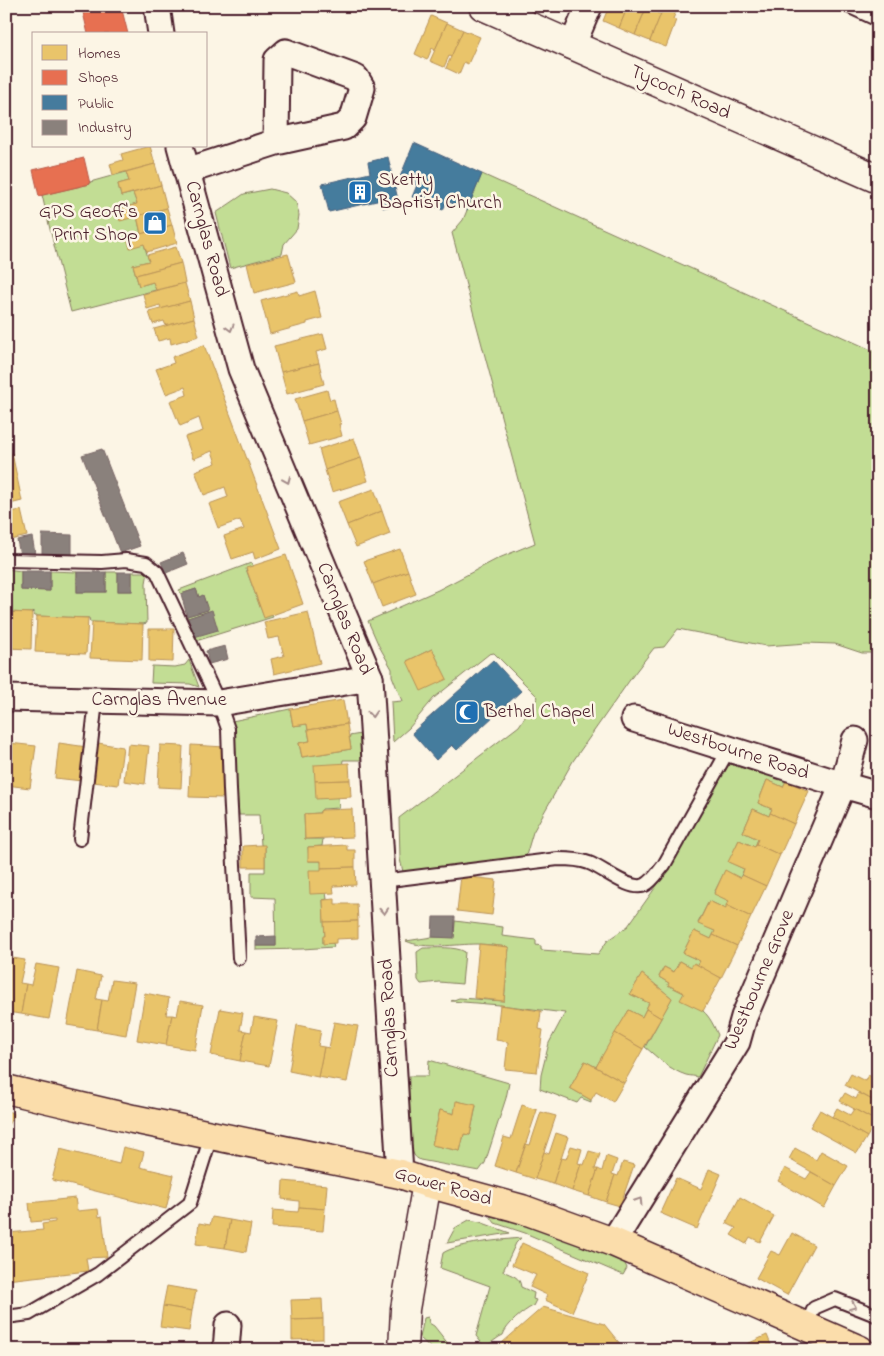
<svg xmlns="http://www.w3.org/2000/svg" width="884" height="1356" font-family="'Indie Flower',sans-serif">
	<rect width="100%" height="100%" fill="#fcf5e5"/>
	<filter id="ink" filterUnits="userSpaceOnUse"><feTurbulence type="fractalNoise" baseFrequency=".02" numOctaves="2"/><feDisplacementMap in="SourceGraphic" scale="10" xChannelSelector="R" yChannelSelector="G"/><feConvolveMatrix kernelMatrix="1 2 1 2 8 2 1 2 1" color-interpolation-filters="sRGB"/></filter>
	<g filter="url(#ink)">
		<!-- green -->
		<g fill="#c2dd94" stroke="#867e60" fill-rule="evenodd">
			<path d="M126 172 129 181 118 184 121 196 133 193 137 204 117 210 120 220 137 216 141 234 128 238 144 244 149 261 133 265 139 286 153 282 156 290 71 312C61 273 51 235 42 195L90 184V182Z"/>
			<path d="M482 174 878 353V653H862L835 644 807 643 766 646 678 629 664 647 654 648 634 674 573 761 533 832 525 859 404 876 400 859 399 818 519 726 538 697 494 653 489 654 434 698 409 728 393 742 391 702 402 701 392 676V669L379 646 368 621 438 590 499 558 535 543 452 233 463 220ZM432 649 446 678 407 661Z"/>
			<polygon points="270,189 286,193 296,202 299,215 297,229 284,244 282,254 230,268 216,213 244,194"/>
			<polygon points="251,563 253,566 246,569 264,617 272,615 273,617 196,641 194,637 211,611 188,618 187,616 207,610 203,596 199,597 196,589 181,594 179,590"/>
			<polygon points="6,569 21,571 21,590 50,591 50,571 77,572 77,592 106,592 106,572 118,572 118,591 132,591 132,572 148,572 146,583 147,623 143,624 90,622 89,618 34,616 34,611 32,613 6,612"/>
			<polygon points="189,660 199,687 190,684 151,683 152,666 175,667 185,665"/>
			<polygon points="290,709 293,726 307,724 310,741 299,743 302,757 351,749 349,736 361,734 363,760 343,760 338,797 339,808 322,809 322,810 320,811 320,813 304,814 305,839 323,839 322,846 308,847 309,861 321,861 327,899 323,900 325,936 323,937 323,943 333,943 334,947 302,949 256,950 256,946 276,946 275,898 251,897 251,872 265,872 265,846 261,845 259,815 239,815 232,721"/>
			<path d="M730 763 786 781 783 787 767 780 758 803 772 809 769 816 753 809 743 832 758 839 755 847 739 840 729 862 744 869 740 878 725 871 714 893 729 901 726 909 709 901 698 923 715 931 711 939 694 931 683 953 700 961 697 966 691 967 680 961 674 972 664 967 659 977 669 983 668 985 684 993 681 1000C687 1003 697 1006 703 1011 710 1017 714 1026 718 1035L698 1077C695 1076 690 1076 686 1075 670 1070 657 1057 645 1047L672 998 642 974 630 994 649 1003 642 1017 629 1010 596 1067 585 1061 570 1088 591 1100V1102L581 1098 577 1103 540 1089 541 1075 549 1043 565 1013 500 1005 451 1001 459 998 504 1001 509 947C498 946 487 944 477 944 456 944 425 950 406 941L432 937H454L455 921 503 927 502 936 536 940V945L541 946V950L598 954 608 940 628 926 665 874 694 818Z"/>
			<path d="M423 948C434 948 456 946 465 952L462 984 439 982 421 984 418 980 417 952Z"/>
			<path d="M429 1060 509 1083 506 1098 485 1163 479 1171 420 1160C417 1158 416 1158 414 1155 407 1142 409 1093 409 1076H428ZM457 1101 476 1106 470 1135 464 1134 460 1151 432 1145 440 1110 454 1114Z"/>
			<polygon points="494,1211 614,1255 624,1262 627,1268 623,1275 525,1233 495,1223 490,1216"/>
			<polygon points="469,1220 480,1222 510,1233 447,1243 455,1228"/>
			<path d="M521 1238 516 1243 503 1271C512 1276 520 1276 521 1287L534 1293 533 1299 536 1300 533 1306C523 1311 506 1325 503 1335L499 1337 485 1347 476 1336 490 1286 440 1268 443 1253C458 1243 502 1240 521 1238Z"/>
			<polygon points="428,1317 429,1323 434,1326 453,1350 433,1350 420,1338 424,1318"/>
		</g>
		<!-- homes -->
		<g fill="#e9c46a" stroke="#b99257">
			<polygon points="609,6 628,6 619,28 603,21"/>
			<polygon points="628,6 643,6 646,8 635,35 619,28"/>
			<polygon points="647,6 660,6 657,13 661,14 650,41 635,35"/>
			<polygon points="664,6 670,6 677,9 673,19 676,20 666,47 650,41"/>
			<polygon points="431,16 447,23 435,50 432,48 427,60 415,54"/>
			<polygon points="447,23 463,30 451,57 449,56 444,67 430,61"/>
			<polygon points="463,30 480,37 468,64 464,62 459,74 446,68"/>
			<polygon points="150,146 155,164 113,175 110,164 123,160 121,154"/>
			<polygon points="155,164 161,185 121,196 118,184 129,181 126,172"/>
			<polygon points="161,185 167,208 120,221 116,210 137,204 133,193"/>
			<polygon points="167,208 172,225 141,234 137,216"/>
			<polygon points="172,225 177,243 147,252 144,244 130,248 127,238"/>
			<polygon points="176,247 181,263 136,275 133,265 149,261 147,255"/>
			<polygon points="288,254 296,282 254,293 247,264"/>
			<polygon points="181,263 185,283 156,290 153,282 139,286 136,275"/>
			<polygon points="185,283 190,301 161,309 160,305 147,309 143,294"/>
			<polygon points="298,291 299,296 315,291 322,318 307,322 307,324 270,334 261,301"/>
			<polygon points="190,301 194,318 166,326 164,321 153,324 149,312"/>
			<polygon points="194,318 199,336 171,344 170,338 158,341 154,329"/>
			<polygon points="323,334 327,349 316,352 319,363 281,372 274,346"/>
			<polygon points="204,345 281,549 255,559 253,552 232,559 224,536 244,529 240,520 218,528 209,504 228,497 225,487 204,495 195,471 216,463 212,451 193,459 185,437 203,431 199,418 180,426 170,401 187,395 185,387 166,394 156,369 174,363 172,357"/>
			<polygon points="319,363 324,384 287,394 281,372"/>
			<polygon points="327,390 330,400 334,399 337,411 302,421 295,399"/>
			<polygon points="337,411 341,424 339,424 342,436 309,445 302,421"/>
			<polygon points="354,438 361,458 325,470 319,449"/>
			<polygon points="12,453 22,501 6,505 6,454"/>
			<polygon points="361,458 368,481 332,492 325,470"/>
			<polygon points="374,489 382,511 347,525 338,502"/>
			<polygon points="21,510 27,536 6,541 6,513"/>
			<polygon points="382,511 390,534 356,547 347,525"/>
			<polygon points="400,549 408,571 373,584 364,561"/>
			<polygon points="286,555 303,604 264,618 246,568"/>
			<polygon points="408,571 416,594 382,607 373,584"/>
			<polygon points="6,612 32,613 31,649 6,648"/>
			<polygon points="308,612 320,663 274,674 271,659 284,656 279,637 268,639 264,622"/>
			<polygon points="37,616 88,618 86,654 35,652"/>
			<polygon points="92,622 143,624 142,660 90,658"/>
			<polygon points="149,629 174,629 173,662 149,661"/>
			<polygon points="432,649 447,679 421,691 407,661"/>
			<polygon points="343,700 347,724 308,730 307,724 293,726 290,709"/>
			<polygon points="347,724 351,749 302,757 299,743 310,741 308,730"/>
			<polygon points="9,743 36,746 30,788 6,785 6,767"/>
			<polygon points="59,743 87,747 82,781 55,778"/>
			<polygon points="98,743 123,747 118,785 93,782"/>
			<polygon points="128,744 149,746 145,784 124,781"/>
			<polygon points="160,745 183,746 181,788 158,787"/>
			<polygon points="191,745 225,747 223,798 189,797"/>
			<polygon points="349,763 350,780 315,781 314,765"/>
			<polygon points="350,780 351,797 316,799 315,781"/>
			<polygon points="767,780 783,787 786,781 809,791 794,824 770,813 772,809 758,803"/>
			<polygon points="352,809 353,837 305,839 304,814 320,813 320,811 322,810"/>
			<polygon points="753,809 769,816 770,813 794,824 780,855 756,844 758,839 743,832"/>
			<polygon points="739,840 755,847 756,844 780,855 766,886 742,875 744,869 728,862"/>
			<polygon points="261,845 265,845 265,867 243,867 243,846"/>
			<polygon points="347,845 347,850 355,850 355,867 321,868 321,861 308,861 308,847"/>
			<polygon points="355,867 356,885 333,886 334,893 310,894 309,870 321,870 321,868"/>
			<polygon points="725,870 740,878 742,875 766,886 751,917 726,905 729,901 714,894"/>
			<polygon points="461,876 496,880 492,915 457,911"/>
			<polygon points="335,899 335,904 357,904 358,921 324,922 323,900"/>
			<polygon points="709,901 726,909 726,905 751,917 737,946 713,935 715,931 698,924"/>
			<polygon points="358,921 358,938 336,939 336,943 323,944 323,936 325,936 324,922"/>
			<polygon points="694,931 711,939 713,935 737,946 721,978 697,966 700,961 683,953"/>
			<polygon points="479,944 509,947 504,1001 474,998"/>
			<polygon points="6,957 25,960 20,983 26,984 21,1014 6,1012"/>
			<polygon points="680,961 691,967 694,963 721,978 703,1011 680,1000 684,993 668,985 669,983 659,977 664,967 674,972"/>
			<polygon points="36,964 59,968 49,1019 21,1014 26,984 31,985"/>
			<polygon points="77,971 101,976 96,999 102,1000 97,1030 67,1025"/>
			<polygon points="642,974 672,998 661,1018 646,1009 649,1003 630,994"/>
			<polygon points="112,980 135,983 126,1035 97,1030 102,1000 108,1001"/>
			<polygon points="145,993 169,998 166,1015 172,1015 166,1045 137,1040"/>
			<polygon points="180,1001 203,1005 195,1050 166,1045 172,1015 177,1016"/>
			<polygon points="500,1005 541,1011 539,1029 543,1030 537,1072 505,1069 508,1042 496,1040"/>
			<polygon points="220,1009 243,1013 240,1030 246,1031 240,1061 211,1055"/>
			<polygon points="646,1009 661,1018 643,1049 615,1033 629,1010 642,1017"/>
			<polygon points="254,1017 278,1021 269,1066 240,1061 246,1031 251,1032"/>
			<polygon points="334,1022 358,1026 347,1082 318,1077 324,1047 329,1048"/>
			<polygon points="297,1025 321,1030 318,1046 324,1047 318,1077 289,1071"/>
			<polygon points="615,1033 643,1049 624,1083 596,1067"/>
			<polygon points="585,1061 624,1083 613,1102 596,1092 591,1100 570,1088"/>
			<polygon points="851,1074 865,1081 868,1075 878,1080 878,1103 845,1085"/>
			<polygon points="845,1093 856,1099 859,1093 878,1103 878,1117 876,1121 840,1101"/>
			<polygon points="456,1101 476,1105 470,1135 464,1134 460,1151 432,1145 440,1110 454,1114"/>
			<polygon points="522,1105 537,1110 516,1173 495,1166 504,1137 511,1139"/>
			<polygon points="837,1108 850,1115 854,1109 876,1121 867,1137 832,1117"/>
			<polygon points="6,1110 14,1114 6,1129"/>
			<polygon points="820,1110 867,1137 857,1153 810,1127"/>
			<polygon points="541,1112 556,1116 535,1179 516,1173 526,1144 530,1145"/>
			<polygon points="556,1133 568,1137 553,1184 535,1179 544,1152 549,1154"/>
			<polygon points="571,1146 582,1149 578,1163 581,1164 572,1191 553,1184 561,1158 566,1159"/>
			<polygon points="123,1147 144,1152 140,1167 174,1175 166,1209 52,1180 60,1149 119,1164"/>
			<polygon points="795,1148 816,1160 821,1151 848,1166 836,1186 789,1159"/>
			<polygon points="589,1151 600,1154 595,1169 598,1169 589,1196 572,1191 581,1164 584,1165"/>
			<polygon points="606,1156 617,1160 612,1174 615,1175 606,1202 589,1196 598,1169 602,1171"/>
			<polygon points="623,1162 634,1165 620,1206 606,1202 615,1175 618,1176"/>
			<polygon points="785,1168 806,1179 811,1172 836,1186 824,1208 778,1181"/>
			<polygon points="709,1169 721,1174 697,1229 660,1213 676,1178 701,1189"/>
			<polygon points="283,1181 327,1185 325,1209 299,1207 299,1201 282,1199"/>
			<polygon points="740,1197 774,1216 760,1242 750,1237 746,1244 731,1235 736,1228 726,1223"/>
			<polygon points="75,1198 77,1211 98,1209 99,1217 102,1216 107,1257 86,1258 88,1271 6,1280 6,1262 10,1262 7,1233 43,1230 42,1224 55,1222 55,1220 31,1222 29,1203"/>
			<polygon points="299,1207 325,1209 323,1231 272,1227 273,1210 298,1212"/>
			<polygon points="212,1217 230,1220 225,1248 196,1244 199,1223 210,1225"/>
			<polygon points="230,1220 251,1224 246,1252 225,1248"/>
			<polygon points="792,1233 814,1245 787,1295 756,1278 771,1251 780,1255"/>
			<polygon points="522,1243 589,1273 572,1312 545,1300 547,1295 530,1287 536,1275 512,1265"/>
			<polygon points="167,1286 196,1291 192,1311 163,1306"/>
			<polygon points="322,1299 323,1319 292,1320 291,1300"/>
			<polygon points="163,1306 192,1311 189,1331 160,1327"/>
			<polygon points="543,1307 604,1324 625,1350 494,1350"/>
			<polygon points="323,1319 323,1339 292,1340 292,1320"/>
			<polygon points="767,1335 773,1350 734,1350"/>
			<polygon points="157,1346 179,1350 156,1350"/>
		</g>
		<!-- shops -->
		<g fill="#e76f51" stroke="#b85746">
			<polygon points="89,6 121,6 128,34 88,34 82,8"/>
			<polygon points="84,158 90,184 39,196 33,170"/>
		</g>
		<!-- public -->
		<g fill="#457b9d" stroke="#465f7b">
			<polygon points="414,143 482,174 467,210 447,201 443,210 412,197 417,185 400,177"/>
			<polygon points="388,157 399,204 383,208 381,200 329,212 322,184 370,173 368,162"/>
			<polygon points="493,660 521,691 457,750 452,745 436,760 412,733"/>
		</g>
		<!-- industry -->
		<g fill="#8a817c" stroke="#776464">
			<polygon points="102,449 140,546 120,553 82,455"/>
			<polygon points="42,534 72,535 72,555 42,554"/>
			<polygon points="32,537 35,553 20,555 17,540"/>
			<polygon points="183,553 188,564 166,573 161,562"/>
			<polygon points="21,571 50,571 50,591 21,590"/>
			<rect x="77" y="572" width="29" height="20"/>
			<rect x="118" y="572" width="14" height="19"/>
			<polygon points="196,589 199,597 203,595 208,610 187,616 181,594"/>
			<polygon points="212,610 218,630 194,637 188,618"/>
			<polygon points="225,646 228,659 209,664 206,651"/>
			<polygon points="433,917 455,917 454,938 432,937"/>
			<polygon points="276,936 276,946 256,946 256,937"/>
		</g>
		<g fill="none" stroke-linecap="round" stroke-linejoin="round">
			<!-- lane casing -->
			<g stroke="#4a1f2b" stroke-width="16">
				<g id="lane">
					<polyline points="848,6 878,20"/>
					<polyline points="6,560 102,562 126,560 146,563 157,572 219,703 228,729 230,790 239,958"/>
					<polyline points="80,839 96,701"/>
					<path d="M382 881 558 859C568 859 579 859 589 863 603 868 630 892 645 885 653 881 658 872 664 865L729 749"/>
					<polyline points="6,1317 29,1314 98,1274 190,1203 211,1136"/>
					<polyline points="806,1326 814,1308 835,1299 878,1316"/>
				</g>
			</g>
			<!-- street casing -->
			<g stroke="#4a1f2b" stroke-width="29">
				<g id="street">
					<polyline points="157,6 161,34"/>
					<polyline points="572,46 589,6"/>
					<polyline points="180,146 241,369 370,678 400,1174"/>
					<polyline points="187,171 276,142 344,127 353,118 362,88 356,78 286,52 277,60 276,142"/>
					<polyline points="6,698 219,703 370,678"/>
					<polyline points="634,719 843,785 878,795"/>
					<polyline points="613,1242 737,1042 744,1017 843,785 855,740"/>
					<polyline points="226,1350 228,1325"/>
				</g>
			</g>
			<!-- secondary casing -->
			<g stroke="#4a1f2b" stroke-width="31">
				<g id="secondary">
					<polyline points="483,6 878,179"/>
					<polyline points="403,1350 405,1309 427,1183"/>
				</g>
			</g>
			<!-- primary casing -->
			<g stroke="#4a1f2b" stroke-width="31">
				<polyline id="primary" points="6,1089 133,1119 400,1174 427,1183 522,1209 613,1242 860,1350"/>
			</g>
			<!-- lane -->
			<use href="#lane" stroke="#fcf5e5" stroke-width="12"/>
			<!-- street -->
			<use href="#street" stroke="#fcf5e5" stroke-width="25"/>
			<!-- secondary -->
			<use href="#secondary" stroke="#fcf5e5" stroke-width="28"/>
			<!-- primary -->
			<use href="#primary" stroke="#fbddab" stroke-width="28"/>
		</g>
		<!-- one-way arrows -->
		<defs><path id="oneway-chevron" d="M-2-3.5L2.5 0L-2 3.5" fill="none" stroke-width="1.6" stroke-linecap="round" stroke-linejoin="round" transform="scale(1.25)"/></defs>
		<g stroke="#a38a88">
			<use href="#oneway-chevron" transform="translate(230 328) rotate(75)"/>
			<use href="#oneway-chevron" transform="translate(287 480) rotate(67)"/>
			<use href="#oneway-chevron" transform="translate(372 714) rotate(86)"/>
			<use href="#oneway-chevron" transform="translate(384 911) rotate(87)"/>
			<use href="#oneway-chevron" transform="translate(639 1201) rotate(-58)"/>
			<use href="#oneway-chevron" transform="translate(853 1306) rotate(22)"/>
		</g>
	</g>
	<!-- icons -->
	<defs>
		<g id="building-square" transform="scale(1.25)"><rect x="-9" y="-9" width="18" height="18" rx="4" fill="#1f6fb2" stroke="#fcf5e5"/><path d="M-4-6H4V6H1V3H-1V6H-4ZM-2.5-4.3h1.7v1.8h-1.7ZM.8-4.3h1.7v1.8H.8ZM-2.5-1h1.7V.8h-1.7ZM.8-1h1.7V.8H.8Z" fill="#fff"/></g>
		<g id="shop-square" transform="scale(1.25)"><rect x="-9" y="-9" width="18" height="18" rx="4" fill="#1f6fb2" stroke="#fcf5e5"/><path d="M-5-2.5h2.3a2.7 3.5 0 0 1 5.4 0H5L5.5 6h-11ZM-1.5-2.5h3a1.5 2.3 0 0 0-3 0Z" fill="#fff"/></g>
		<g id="mosque-square" transform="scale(1.25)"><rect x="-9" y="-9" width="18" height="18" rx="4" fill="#1f6fb2" stroke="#fcf5e5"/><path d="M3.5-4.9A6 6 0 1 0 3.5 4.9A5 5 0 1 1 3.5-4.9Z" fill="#fff"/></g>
	</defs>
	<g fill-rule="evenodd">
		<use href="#building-square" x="360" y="192"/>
		<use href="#shop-square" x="155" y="223"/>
		<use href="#mosque-square" x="467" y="712"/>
	</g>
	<g text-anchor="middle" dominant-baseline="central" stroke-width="5" stroke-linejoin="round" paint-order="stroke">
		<!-- street labels -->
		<g font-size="20" fill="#4a1f2b" stroke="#fcf5e5">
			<text transform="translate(680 93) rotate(24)">Tycoch Road</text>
			<text transform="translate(206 239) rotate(75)">Carnglas Road</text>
			<text transform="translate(344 619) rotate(68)">Carnglas Road</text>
			<text x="159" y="700">Carnglas Avenue</text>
			<text transform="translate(738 752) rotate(18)">Westbourne Road</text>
			<text transform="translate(760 980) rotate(-67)">Westbourne Grove</text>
			<text transform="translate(390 1018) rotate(-93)">Carnglas Road</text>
			<text transform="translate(443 1187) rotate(16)">Gower Road</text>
		</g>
		<!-- poi labels -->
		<g font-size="20" fill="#4a1f2b" stroke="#fcf5e5" text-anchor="start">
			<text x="378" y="180">Sketty<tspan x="378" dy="23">Baptist Church</tspan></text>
			<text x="138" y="212" text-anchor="end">GPS Geoff's<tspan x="138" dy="23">Print Shop</tspan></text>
			<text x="484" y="712">Bethel Chapel</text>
		</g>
	</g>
	<!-- margin -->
	<rect width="884" height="1356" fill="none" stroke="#fcf5e5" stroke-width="25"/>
	<rect x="12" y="12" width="859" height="1331" fill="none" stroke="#4a1f2b" stroke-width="2" filter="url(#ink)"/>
	<!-- legend -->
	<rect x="32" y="32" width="175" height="115" fill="#fcf5e5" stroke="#b59f9b"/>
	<rect x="42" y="45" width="25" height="15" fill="#e9c46a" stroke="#b59f9b"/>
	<text x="78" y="58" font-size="15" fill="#4a1f2b">Homes</text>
	<rect x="42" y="70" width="25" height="15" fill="#e76f51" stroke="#b59f9b"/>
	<text x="78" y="82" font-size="15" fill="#4a1f2b">Shops</text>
	<rect x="42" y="95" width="25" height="15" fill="#457b9d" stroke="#b59f9b"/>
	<text x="78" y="108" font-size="15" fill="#4a1f2b">Public</text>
	<rect x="42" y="120" width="25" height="15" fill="#8a817c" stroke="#b59f9b"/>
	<text x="78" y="132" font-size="15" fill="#4a1f2b">Industry</text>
</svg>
